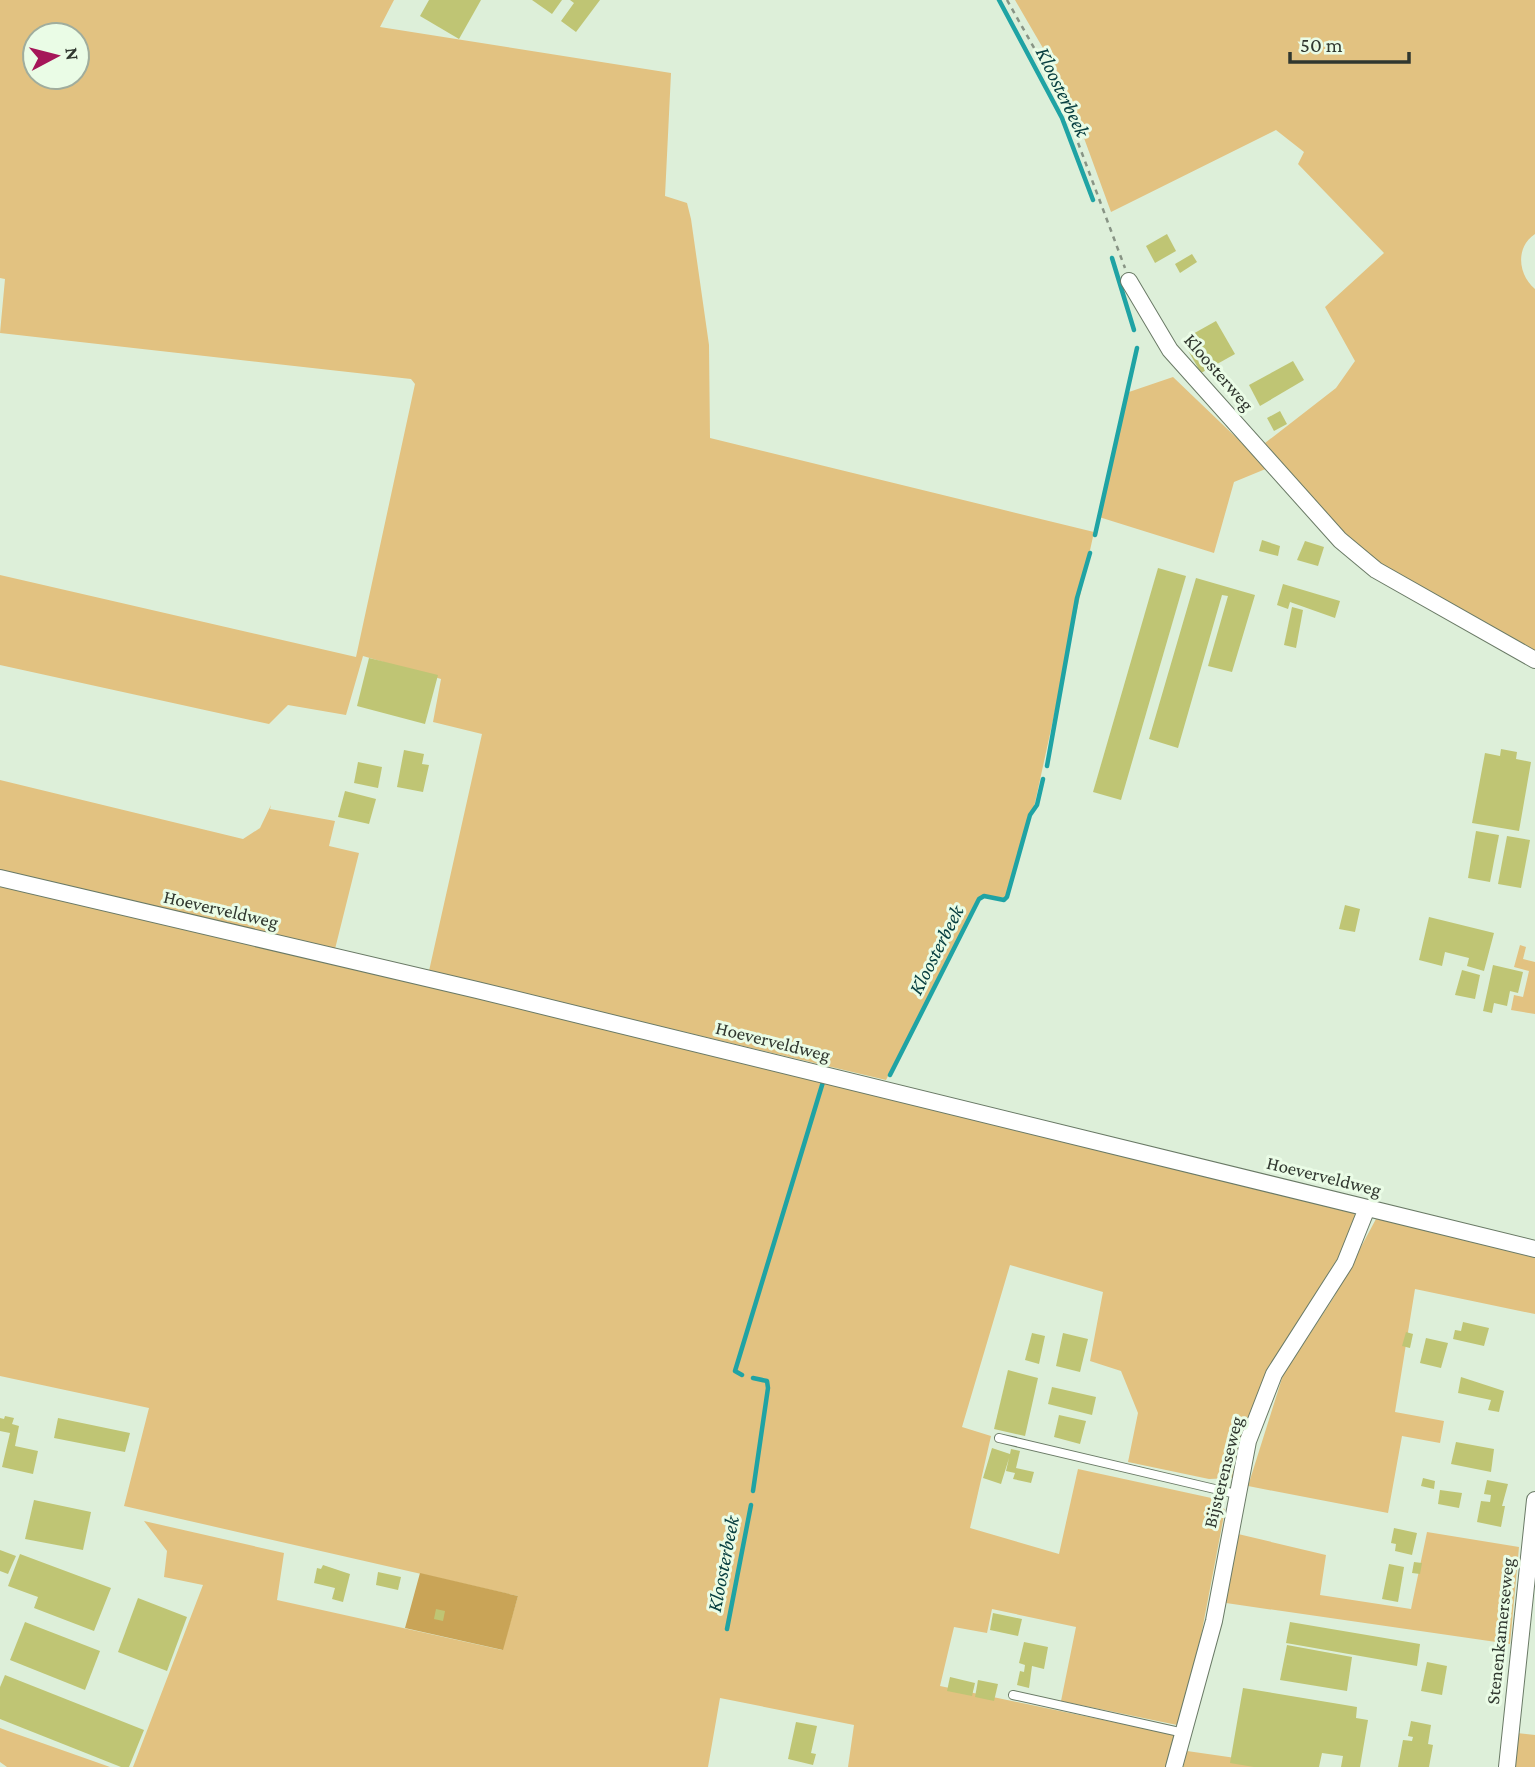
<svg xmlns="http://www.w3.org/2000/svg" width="1535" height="1767" font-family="'Crimson Pro',serif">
	<rect width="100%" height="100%" fill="#ddefd9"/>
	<!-- green -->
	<g fill="#e2c281" fill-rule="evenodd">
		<path d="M0 0H394L380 27 671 73 665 196 687 203 691 219 709 345 710 438 1094 532 1033 812 1028 817 1005 898 981 895 886 1080 429 971 482 734 433 722 441 679 363 656 346 715 288 705 269 724 0 665V575L356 657 415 384 411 379 0 333 5 279 0 278ZM35 35H77V77H35Z"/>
		<path d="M1015 0H1535V234C1515 247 1518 275 1535 289V652L1480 619 1389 576 1358 549 1265 443 1336 388 1355 361 1325 307 1384 253 1298 164 1304 152 1276 130 1111 212 1065 86Z"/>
		<polygon points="1173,377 1268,468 1234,482 1214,553 1099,517 1126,393"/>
		<polygon points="0,780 243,839 260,828 271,805 270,809 335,821 329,846 359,853 335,949 0,872"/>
		<polygon points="0,886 362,969 1354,1212 1356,1219 1343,1250 1275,1357 1244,1434 1233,1478 1209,1479 1128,1462 1138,1413 1121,1371 1090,1361 1103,1292 1010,1265 962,1427 991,1436 970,1528 1059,1554 1078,1469 1216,1499 1225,1510 1201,1636 1177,1725 1061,1701 1076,1627 992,1609 987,1633 954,1627 940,1686 1175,1735 1168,1767 848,1767 854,1725 720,1698 708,1767 133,1767 203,1585 164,1577 167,1551 144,1521 284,1553 277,1600 502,1650 518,1596 124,1506 149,1408 0,1376"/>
		<polygon points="1520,945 1526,947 1523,959 1535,962 1535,1014 1511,1010 1514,995 1523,997 1529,971 1514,967"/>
		<polygon points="1376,1219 1388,1219 1535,1258 1535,1314 1415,1289 1395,1412 1444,1421 1440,1443 1402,1436 1388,1513 1248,1486 1283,1375 1334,1297"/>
		<polygon points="1427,1532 1519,1547 1510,1644 1226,1603 1238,1534 1326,1555 1320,1595 1411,1609"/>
		<polygon points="0,1728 8,1731 110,1767 7,1767 0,1762"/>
		<polygon points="1517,1733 1535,1735 1535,1767 1513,1767"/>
		<polygon points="1187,1751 1299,1767 1183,1767"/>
	</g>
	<!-- forest -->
	<polygon fill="#c9a457" points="420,1573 518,1596 503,1650 405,1628"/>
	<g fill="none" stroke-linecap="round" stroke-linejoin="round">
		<!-- stream -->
		<g stroke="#1fa3a4" stroke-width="4.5">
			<polyline points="999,0 1062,118 1093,200"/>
			<polyline points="1112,258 1134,330"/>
			<polyline points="1095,535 1137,348"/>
			<polyline points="1047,766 1077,598 1090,553"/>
			<polyline points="890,1075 979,899 984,896 1004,900 1007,897 1030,815 1037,805 1043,779"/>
			<polyline points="742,1375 735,1371 823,1082 826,1081"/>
			<polyline points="753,1378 767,1381 768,1388 753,1491"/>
			<polyline points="727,1629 751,1505"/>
		</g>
	</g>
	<!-- building -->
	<g fill="#bfc574">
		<polygon points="429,0 481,0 459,39 420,16"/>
		<polygon points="532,0 562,0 552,14"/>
		<polygon points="570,0 600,0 576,32 561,21 574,3"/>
		<polygon points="1167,234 1176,251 1155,263 1146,246"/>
		<polygon points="1192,254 1197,262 1180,273 1175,264"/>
		<polygon points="1216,321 1235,354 1201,373 1182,340"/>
		<polygon points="1293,361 1304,380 1260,406 1249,385"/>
		<polygon points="1280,411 1287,424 1274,431 1267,418"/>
		<polygon points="1262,540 1280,546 1278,556 1259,551"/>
		<polygon points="1305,541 1324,547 1318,566 1297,560"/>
		<polygon points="1158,568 1186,576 1121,800 1093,792"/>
		<polygon points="1196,578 1255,595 1232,672 1208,666 1228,596 1222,595 1178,748 1149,739"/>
		<polygon points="1283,584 1340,601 1335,618 1290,602 1288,609 1277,605"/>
		<polygon points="1292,607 1303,610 1296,648 1284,645"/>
		<polygon points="369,658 438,675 425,724 357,706"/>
		<polygon points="1501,749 1517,752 1516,759 1531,762 1519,831 1472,823 1485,753 1500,756"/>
		<polygon points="404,750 424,754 422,764 429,765 423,792 397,787"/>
		<polygon points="358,762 382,767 378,788 354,783"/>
		<polygon points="345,791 376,799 369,824 338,817"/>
		<polygon points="1476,831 1499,835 1490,882 1468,878"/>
		<polygon points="1507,836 1530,840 1521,888 1498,884"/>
		<polygon points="1345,905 1360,909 1355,932 1339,929"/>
		<polygon points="1429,917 1494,933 1484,971 1467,966 1469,958 1445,952 1442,966 1419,960"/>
		<polygon points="1493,965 1523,972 1518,993 1510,991 1507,1006 1494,1003 1492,1013 1483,1011"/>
		<polygon points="1462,970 1480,975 1475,999 1455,995"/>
		<polygon points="1463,1322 1489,1328 1484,1346 1453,1339 1455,1330 1461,1331"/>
		<polygon points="1406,1332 1413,1334 1410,1348 1402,1346"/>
		<polygon points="1032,1333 1045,1336 1039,1364 1025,1360"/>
		<polygon points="1063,1333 1088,1339 1080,1372 1056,1366"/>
		<polygon points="1426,1338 1448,1343 1441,1368 1420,1363"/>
		<polygon points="1008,1370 1038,1378 1025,1436 994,1429"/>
		<polygon points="1461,1377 1504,1391 1499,1412 1488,1410 1491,1400 1458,1393"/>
		<polygon points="1052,1387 1096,1397 1092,1415 1048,1404"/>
		<polygon points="1059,1415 1086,1421 1080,1444 1054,1437"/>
		<polygon points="5,1416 14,1418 12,1424 19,1426 15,1446 38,1451 33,1474 2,1467 10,1433 0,1431 0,1418 4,1419"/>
		<polygon points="58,1418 130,1433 125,1452 54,1438"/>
		<polygon points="1456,1442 1494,1449 1491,1472 1451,1464"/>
		<polygon points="992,1448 1010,1454 1011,1449 1020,1451 1016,1468 1034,1472 1031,1483 1013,1479 1015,1473 1006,1471 1009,1458 1001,1484 983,1478"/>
		<polygon points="1423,1478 1435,1481 1434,1489 1421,1486"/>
		<polygon points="1487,1480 1508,1484 1502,1506 1505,1506 1501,1527 1477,1522 1481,1501 1490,1502 1491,1495 1484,1494"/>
		<polygon points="1440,1490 1462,1493 1459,1508 1438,1504"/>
		<polygon points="34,1500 91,1512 83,1550 25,1539"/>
		<polygon points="1394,1528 1417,1533 1412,1555 1395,1551 1396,1544 1391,1543"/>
		<polygon points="0,1550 16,1556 8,1574 0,1571"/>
		<polygon points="20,1554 111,1588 94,1631 34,1608 38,1597 8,1586"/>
		<polygon points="1414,1562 1422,1563 1420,1574 1412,1573"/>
		<polygon points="1389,1564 1404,1567 1398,1602 1382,1599"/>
		<polygon points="323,1565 350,1574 343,1602 332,1599 335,1588 314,1583 317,1568 321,1569"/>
		<polygon points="378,1572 401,1577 398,1590 376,1585"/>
		<polygon points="138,1598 187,1617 167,1671 118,1652"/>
		<polygon points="436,1609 445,1611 443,1621 434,1619"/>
		<polygon points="993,1613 1022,1619 1018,1636 990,1630"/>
		<polygon points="25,1622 100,1651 85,1690 10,1660"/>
		<polygon points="1290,1622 1420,1644 1417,1666 1286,1643"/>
		<polygon points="1024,1642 1048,1647 1044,1669 1032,1666 1029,1688 1017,1685 1020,1671 1024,1672 1025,1665 1019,1663"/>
		<polygon points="1287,1645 1352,1657 1347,1691 1280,1680"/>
		<polygon points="1427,1662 1447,1666 1442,1695 1421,1691"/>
		<polygon points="5,1675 144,1730 129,1767 121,1767 0,1719 0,1687"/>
		<polygon points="950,1677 975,1683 972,1696 947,1691"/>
		<polygon points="978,1680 998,1684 994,1701 975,1697"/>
		<polygon points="1243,1688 1357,1707 1356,1718 1368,1720 1360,1767 1341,1767 1343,1756 1322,1753 1319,1767 1254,1767 1230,1763"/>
		<polygon points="1411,1721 1431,1725 1428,1744 1433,1745 1429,1767 1398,1767 1403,1740 1412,1741 1413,1737 1408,1736"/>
		<polygon points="796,1722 817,1726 811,1753 816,1754 813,1765 788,1759"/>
	</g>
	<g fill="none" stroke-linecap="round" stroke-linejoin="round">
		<!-- service casing -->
		<g stroke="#6a7a66" stroke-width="10">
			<g id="service">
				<polyline points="999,1438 1236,1494"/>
				<polyline points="1013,1695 1184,1733"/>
			</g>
		</g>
		<!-- minor casing -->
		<g stroke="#6a7a66" stroke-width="18">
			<g id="minor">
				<polyline points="1129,281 1170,350 1340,540 1376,570 1535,660"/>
				<polyline points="0,878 477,990 1535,1249"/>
				<polyline points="1174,1767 1214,1621 1248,1441 1274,1374 1345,1263 1367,1208"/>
				<polyline points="1507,1767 1535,1500"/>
			</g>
		</g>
		<!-- path -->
		<polyline stroke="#889485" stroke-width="2.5" stroke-dasharray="5 5" stroke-linecap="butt" points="1007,0 1059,92 1125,268"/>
		<!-- service -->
		<use href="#service" stroke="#fff" stroke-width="8"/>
		<!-- minor -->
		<use href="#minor" stroke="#fff" stroke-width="16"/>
	</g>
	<g text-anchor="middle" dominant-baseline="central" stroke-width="6" stroke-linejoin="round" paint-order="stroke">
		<!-- street labels -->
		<g font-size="19" fill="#30372f" stroke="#eafce6">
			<text transform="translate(1219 372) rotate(49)">Kloosterweg</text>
			<text transform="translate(221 909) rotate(13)">Hoeverveldweg</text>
			<text transform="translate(773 1041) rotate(14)">Hoeverveldweg</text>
			<text transform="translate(1324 1176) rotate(14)">Hoeverveldweg</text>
			<text transform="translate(1223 1472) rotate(-76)">Bijsterenseweg</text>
			<text transform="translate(1500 1631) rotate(-84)">Stenenkamerseweg</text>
		</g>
		<!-- water labels -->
		<g font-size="21" font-style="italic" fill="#094041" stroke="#eafce6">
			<text transform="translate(1063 92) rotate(64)">Kloosterbeek</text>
			<text transform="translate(936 950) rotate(-63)">Kloosterbeek</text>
			<text transform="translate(723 1564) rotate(-79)">Kloosterbeek</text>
		</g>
	</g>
	<!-- north arrow -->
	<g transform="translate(56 56) rotate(83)"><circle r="33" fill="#eafce6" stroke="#a0ad9d" stroke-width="2"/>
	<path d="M0-5L12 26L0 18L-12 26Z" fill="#a51659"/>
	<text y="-10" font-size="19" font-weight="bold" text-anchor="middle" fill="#30372f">N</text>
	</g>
	<!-- scale -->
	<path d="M1290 52v10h119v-10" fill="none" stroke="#30372f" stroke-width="3.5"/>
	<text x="1300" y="52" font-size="21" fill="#30372f" stroke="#eafce6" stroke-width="5" paint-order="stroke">50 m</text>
</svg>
